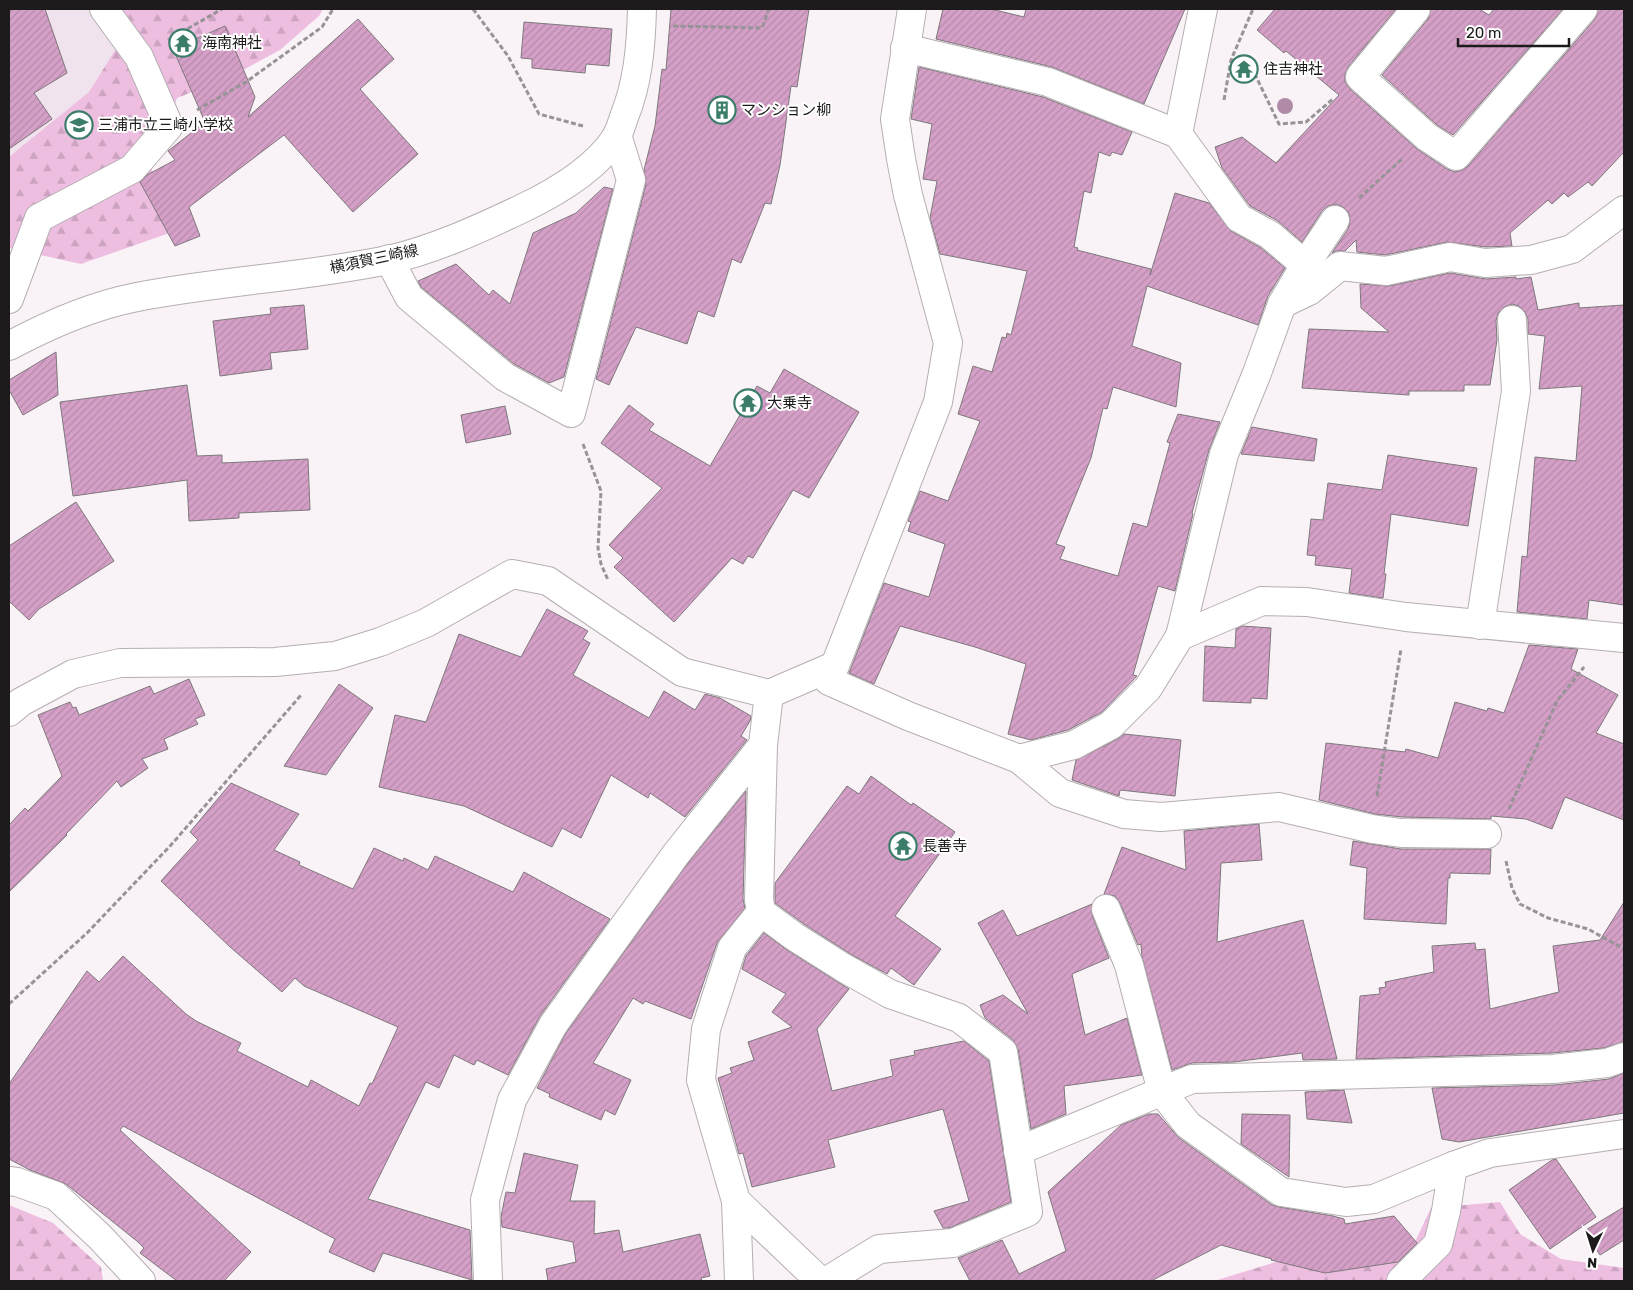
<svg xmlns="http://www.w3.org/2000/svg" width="1633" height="1290" font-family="Rubik,'Noto Sans JP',sans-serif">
	<defs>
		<pattern id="forest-firs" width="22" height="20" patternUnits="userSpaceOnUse" patternTransform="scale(1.25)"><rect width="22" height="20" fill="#eebee1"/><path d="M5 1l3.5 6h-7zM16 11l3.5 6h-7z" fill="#cca3c0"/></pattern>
		<pattern id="building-hatch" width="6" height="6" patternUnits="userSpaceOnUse" patternTransform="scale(1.25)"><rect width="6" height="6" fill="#d5a0c7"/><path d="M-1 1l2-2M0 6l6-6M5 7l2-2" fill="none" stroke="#b689aa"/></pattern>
	</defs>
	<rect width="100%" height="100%" fill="#f9f2f7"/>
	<!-- built -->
	<polygon fill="#f1e3ed" points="9,9 88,9 141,83 9,219"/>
	<!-- forest -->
	<g fill="url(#forest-firs)">
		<polygon points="108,9 323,9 319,16 280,50 232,76 177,98 151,168 181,229 81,264 9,248 9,157 89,92 119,44"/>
		<polygon points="1500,1202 1520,1234 1561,1259 1624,1268 1624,1281 1214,1281 1289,1258 1347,1262 1412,1248 1431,1208"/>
		<polygon points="9,1205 53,1223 101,1267 103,1281 9,1281"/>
	</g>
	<!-- building -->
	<g fill="url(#building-hatch)" stroke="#7e787c">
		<polygon points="9,9 45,9 67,73 34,93 52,119 9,149"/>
		<polygon points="671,9 809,9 797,87 791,86 780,165 771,204 765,203 741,263 732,259 714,317 698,311 687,344 636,327 609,385 596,379 646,184 644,170 655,126 662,69 666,70"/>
		<polygon points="943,9 991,9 1024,17 1026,9 1185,9 1144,104 1052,67 936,39"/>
		<polygon points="1275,9 1396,9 1348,67 1345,75 1345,82 1350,89 1417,149 1447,169 1455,172 1462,170 1468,166 1595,19 1598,9 1624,9 1624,152 1592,186 1588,182 1568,197 1564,193 1552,204 1548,200 1510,233 1512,246 1486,247 1447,242 1385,255 1357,252 1356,240 1345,251 1336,251 1332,253 1348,229 1350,221 1349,213 1343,207 1336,204 1328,206 1322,211 1302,242 1278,221 1250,206 1222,168 1215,147 1242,137 1276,163 1339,95 1286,51 1284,53 1257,30"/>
		<polygon points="1431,9 1479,9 1489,15 1494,9 1563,9 1453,135 1437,125 1382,75 1428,19"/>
		<polygon points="358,19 394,59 360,89 418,154 353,212 284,135 189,207 200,236 175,246 140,182 147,175 175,160 168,151 205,122 173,49 225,26 255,97 248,117"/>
		<polygon points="524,22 612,29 609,66 586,64 585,73 532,68 532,59 521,58"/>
		<polygon points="919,67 1043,97 1132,132 1122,155 1112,152 1110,156 1099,152 1091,193 1084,191 1074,247 1078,248 1077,250 1151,269 1150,275 1175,193 1209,203 1231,231 1261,248 1285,268 1268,296 1258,325 1147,286 1132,346 1181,363 1176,407 1113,387 1107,409 1103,408 1091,458 1056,544 1065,547 1060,559 1118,576 1133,523 1147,527 1170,443 1167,442 1178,414 1220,422 1209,450 1192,513 1193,514 1175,591 1158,586 1133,675 1137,676 1102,712 1068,730 1031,740 1008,734 1026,664 975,647 900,626 874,684 849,673 884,583 929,597 945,544 908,531 911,522 908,521 920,491 948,501 980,421 958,414 973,366 992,372 1002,337 1006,338 1007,333 1011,335 1027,271 940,254 930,218 937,181 923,179 932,124 911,119"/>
		<polygon points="604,187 613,189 564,377 549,383 514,364 421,287 418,281 456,264 489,295 493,290 510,304 533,233 576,213"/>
		<polygon points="1450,273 1486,279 1516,277 1516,279 1531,277 1538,310 1579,303 1579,308 1624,305 1624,605 1589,600 1587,619 1517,612 1522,556 1527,557 1535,457 1576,461 1582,386 1539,389 1545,336 1528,334 1528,319 1525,312 1519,306 1512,304 1504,307 1498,313 1496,321 1497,340 1490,385 1464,385 1464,391 1409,391 1409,395 1302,388 1309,329 1389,332 1361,308 1360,284 1389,286"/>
		<polygon points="304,305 308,349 270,353 272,369 220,376 213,321 271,314 270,308"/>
		<polygon points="56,352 58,395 23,415 9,390 9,380"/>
		<polygon points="784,369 859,412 809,498 793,490 753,558 748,556 743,564 732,558 674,622 614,567 623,558 609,545 662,488 601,443 629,405 654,424 649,430 710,466 757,386 770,393"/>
		<polygon points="187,385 197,456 222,455 222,463 308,459 310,510 239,513 239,518 189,521 187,480 73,496 60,402"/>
		<polygon points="505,406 511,434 466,443 461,415"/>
		<polygon points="1252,427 1317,439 1314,461 1241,454"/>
		<polygon points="1388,455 1477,468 1468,526 1391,514 1384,574 1386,574 1383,598 1349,593 1352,569 1315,565 1316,556 1307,555 1311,519 1323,520 1328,483 1382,490"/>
		<polygon points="76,502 114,561 39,609 29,620 9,601 9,546"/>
		<polygon points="547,609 588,631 583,639 590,643 573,675 649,718 664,691 695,710 705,694 720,698 751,716 750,721 741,736 747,740 685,817 650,793 648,798 611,775 581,838 562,828 552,847 464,806 379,787 395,715 426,722 459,634 521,657"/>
		<polygon points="1242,626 1271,628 1267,699 1251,698 1251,703 1203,701 1205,646 1235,648 1236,629"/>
		<polygon points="1529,645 1578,649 1571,669 1618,695 1596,733 1624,744 1624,820 1565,797 1552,829 1526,819 1491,816 1491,819 1402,817 1375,814 1319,800 1326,743 1405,752 1406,749 1438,758 1455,702 1487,711 1488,708 1504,713"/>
		<polygon points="189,679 205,715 195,719 198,724 164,739 168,749 142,759 148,768 121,787 117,781 66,834 67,835 9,892 9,825 25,808 28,811 62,776 38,715 70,702 73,708 76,707 79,715 150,686 154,694"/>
		<polygon points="339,684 373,708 326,775 284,766"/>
		<polygon points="1124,734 1181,740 1175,796 1120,790 1119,796 1072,780 1076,760 1118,739"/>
		<polygon points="871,776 911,805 913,803 955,832 895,916 941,949 914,985 891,968 887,974 852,955 804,924 775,903 775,883 847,786 859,794"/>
		<polygon points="231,783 299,814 274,850 300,862 299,865 353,889 374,848 403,861 404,858 428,870 435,856 513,892 524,872 610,919 540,1016 508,1075 477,1060 474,1065 454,1055 439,1088 426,1082 368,1199 470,1230 472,1280 383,1253 374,1272 329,1252 335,1239 123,1126 120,1130 251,1252 224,1281 177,1281 140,1253 144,1248 138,1242 66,1184 30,1170 9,1159 9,1084 87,971 99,982 123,956 186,1014 196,1021 241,1043 237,1051 308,1087 311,1080 359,1106 370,1083 372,1084 398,1027 304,986 295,978 282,992 229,946 161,881 198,840 190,832"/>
		<polygon points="746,791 743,899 745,908 717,943 691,1019 645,1001 643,1004 633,998 593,1063 631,1080 615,1115 605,1110 601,1120 549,1097 550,1094 537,1088 566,1033 688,863"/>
		<polygon points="1259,824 1262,860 1221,863 1217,942 1303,920 1337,1059 1303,1060 1302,1053 1234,1062 1192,1063 1172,1070 1142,957 1141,944 1138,945 1120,903 1115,896 1104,894 1122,847 1186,870 1184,831"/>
		<polygon points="1353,841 1401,849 1491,849 1490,874 1450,873 1450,878 1448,878 1446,924 1364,919 1367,868 1350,865"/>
		<polygon points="1624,902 1624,1042 1603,1048 1552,1053 1356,1059 1360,996 1380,994 1379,988 1386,987 1385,982 1434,972 1432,946 1475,943 1476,950 1485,949 1490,1009 1559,992 1553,946 1600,940"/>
		<polygon points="1092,904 1092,915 1109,958 1072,974 1085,1035 1127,1018 1142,1075 1064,1086 1066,1114 1031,1129 1018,1049 1013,1040 985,1018 980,1005 1003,995 1028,1014 978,923 1003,910 1017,936"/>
		<polygon points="764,933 787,950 849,989 817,1029 832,1091 893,1076 890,1060 915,1055 914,1051 964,1041 989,1061 1011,1202 949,1228 943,1228 934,1211 969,1201 943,1109 828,1140 835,1167 752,1187 743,1153 739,1154 718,1078 732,1073 730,1068 754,1060 748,1042 792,1027 772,1012 786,994 742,969 746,956"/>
		<polygon points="1624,1073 1624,1113 1459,1142 1442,1139 1432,1088 1555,1085 1609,1079"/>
		<polygon points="1344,1090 1352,1123 1307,1119 1305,1092"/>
		<polygon points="1149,1114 1158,1114 1179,1138 1272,1205 1279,1207 1333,1216 1344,1219 1345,1224 1394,1216 1417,1243 1398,1262 1325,1273 1271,1260 1272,1259 1221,1245 1151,1281 970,1281 958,1258 1002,1240 1019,1274 1066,1251 1048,1192 1121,1125"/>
		<polygon points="1242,1114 1290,1115 1289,1177 1241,1144"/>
		<polygon points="524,1153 578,1165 570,1201 595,1201 594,1234 619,1230 623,1252 700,1234 710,1276 701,1278 702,1281 548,1281 546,1269 576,1262 573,1242 502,1227 501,1217 506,1192 515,1193"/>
		<polygon points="1556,1159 1596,1217 1550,1249 1509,1190 1552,1160"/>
		<polygon points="1624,1207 1624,1240 1600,1255 1584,1231"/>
	</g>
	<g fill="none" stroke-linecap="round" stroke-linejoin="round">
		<!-- minor casing -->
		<g stroke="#b5aeb2" stroke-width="30">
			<g id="minor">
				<polyline points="912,9 895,119 901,159 908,195 948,343 938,402 829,681 908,716 1019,759 1060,793 1124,814 1161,817 1279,807 1372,829 1401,833 1487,834"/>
				<polyline points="1416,9 1360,77 1427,137 1456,156 1583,9"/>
				<polyline points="905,48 1048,82 1178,134 1239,218 1270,235 1305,265"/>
				<polyline points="1178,134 1203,9"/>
				<polyline points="389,259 409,297 505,377 571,413 631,180 617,135"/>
				<polyline points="9,299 39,218 132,169 169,126 139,57 104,9"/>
				<polyline points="1282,304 1309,291 1340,266 1386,271 1450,257 1485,263 1531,260 1572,249 1624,210"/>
				<polyline points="1480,625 1516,391 1512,320"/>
				<polyline points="1180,636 1224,454 1257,373 1282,304 1305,265 1335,220"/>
				<polyline points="769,694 763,745 759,899 761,912 795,937 844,968 890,994 959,1018 1003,1052 1028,1212 953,1243 879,1249 827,1281"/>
				<polyline points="9,712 21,702 73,674 120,663 275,662 335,656 380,642 426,623 512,574 548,581 682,672 769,694 834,666"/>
				<polyline points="1019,759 1074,745 1111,725 1148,688 1180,636 1262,601 1307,602 1406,617 1624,638"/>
				<polyline points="1106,909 1129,965 1162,1092 1188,1125 1281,1192 1346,1202 1374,1199 1453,1166 1490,1153 1624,1134"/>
				<polyline points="1018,1151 1192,1079 1553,1069 1607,1063 1624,1057"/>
				<polyline points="9,1181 17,1182 56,1196 100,1237 141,1281"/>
				<polyline points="736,1201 820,1281"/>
				<polyline points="488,1281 485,1200 512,1100 553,1025 676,854 763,745"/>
				<polyline points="739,1281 736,1201 701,1080 706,1029 732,948 761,912"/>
				<polyline points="1401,1281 1438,1244 1446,1211 1453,1166"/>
			</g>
		</g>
		<!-- major casing -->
		<g stroke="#b5aeb2" stroke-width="30">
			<path id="major" d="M9 346C50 324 91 306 137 297 220 281 305 277 388 260 433 250 479 229 521 209 555 193 596 169 617 136 620 130 622 123 624 117 638 83 641 46 642 9"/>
		</g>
		<!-- path -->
		<g stroke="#979396" stroke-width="3" stroke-dasharray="5 2.5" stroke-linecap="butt">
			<polyline points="473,9 508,56 539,114 583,126"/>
			<polyline points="673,26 762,28 769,9"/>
			<polyline points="168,40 222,9"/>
			<polyline points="1231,60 1250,64 1279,124 1306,122 1334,98"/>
			<polyline points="1224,100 1231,60 1253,9"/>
			<polyline points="197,110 246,82 322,27 333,9"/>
			<polyline points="1359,198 1402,159"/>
			<polyline points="583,444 601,491 598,548 601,564 608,580"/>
			<polyline points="1377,796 1401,649"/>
			<polyline points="1509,809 1557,701 1584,667"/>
			<polyline points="1506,861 1512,888 1520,904 1548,918 1588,929 1624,949"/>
			<polyline points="9,1004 87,933 171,845 302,694"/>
		</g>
		<!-- minor -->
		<use href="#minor" stroke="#fff" stroke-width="28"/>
		<!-- major -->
		<use href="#major" stroke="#fff" stroke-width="28"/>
	</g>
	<!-- trees -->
	<circle fill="#b08ba8" cx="1285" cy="106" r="8"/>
	<!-- icons -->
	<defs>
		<g id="temple-ring" transform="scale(1.4375)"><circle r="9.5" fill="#fff" stroke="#3c7c6a" stroke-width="1.5"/><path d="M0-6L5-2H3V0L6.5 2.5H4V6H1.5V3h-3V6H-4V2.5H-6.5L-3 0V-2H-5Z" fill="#3c7c6a"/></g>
		<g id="building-ring" transform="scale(1.4375)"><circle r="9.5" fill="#fff" stroke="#3c7c6a" stroke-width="1.5"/><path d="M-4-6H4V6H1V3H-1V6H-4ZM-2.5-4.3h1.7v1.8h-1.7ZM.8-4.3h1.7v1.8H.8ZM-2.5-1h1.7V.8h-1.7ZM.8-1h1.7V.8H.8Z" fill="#3c7c6a"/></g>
		<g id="school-ring" transform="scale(1.4375)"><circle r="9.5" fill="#fff" stroke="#3c7c6a" stroke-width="1.5"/><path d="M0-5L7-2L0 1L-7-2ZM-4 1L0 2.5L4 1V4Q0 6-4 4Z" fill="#3c7c6a"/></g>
	</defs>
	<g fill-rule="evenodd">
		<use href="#temple-ring" x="183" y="43"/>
		<use href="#temple-ring" x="1244" y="69"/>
		<use href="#building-ring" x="722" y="110"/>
		<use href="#school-ring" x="79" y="125"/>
		<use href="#temple-ring" x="748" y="403"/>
		<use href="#temple-ring" x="903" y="846"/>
	</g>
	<g text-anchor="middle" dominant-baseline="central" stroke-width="4" stroke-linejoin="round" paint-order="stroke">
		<!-- poi labels -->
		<g font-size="15" fill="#1c1a1b" stroke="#fff" text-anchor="start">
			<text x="202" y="43">海南神社</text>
			<text x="1263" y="69">住吉神社</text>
			<text x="741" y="110">マンション柳</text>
			<text x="98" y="125">三浦市立三崎小学校</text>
			<text x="767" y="403">大乗寺</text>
			<text x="922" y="846">長善寺</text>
		</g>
		<!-- street labels -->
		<g font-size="15" fill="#1c1a1b" stroke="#fff">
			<text transform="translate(374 259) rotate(-12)">横須賀三崎線</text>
		</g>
	</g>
	<!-- border -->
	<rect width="1633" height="1290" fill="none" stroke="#1c1a1b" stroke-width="20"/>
	<!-- north arrow -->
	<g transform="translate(1593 1250) rotate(184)" stroke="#ffffff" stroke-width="4" paint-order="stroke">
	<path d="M0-4L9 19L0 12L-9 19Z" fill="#1c1a1b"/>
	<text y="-8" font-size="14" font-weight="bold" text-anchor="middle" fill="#1c1a1b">N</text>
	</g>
	<!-- scale -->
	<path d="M1458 38v8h111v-8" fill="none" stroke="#1c1a1b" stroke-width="2.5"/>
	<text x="1466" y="38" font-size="15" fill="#1c1a1b" stroke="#ffffff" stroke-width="4" paint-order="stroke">20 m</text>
</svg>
